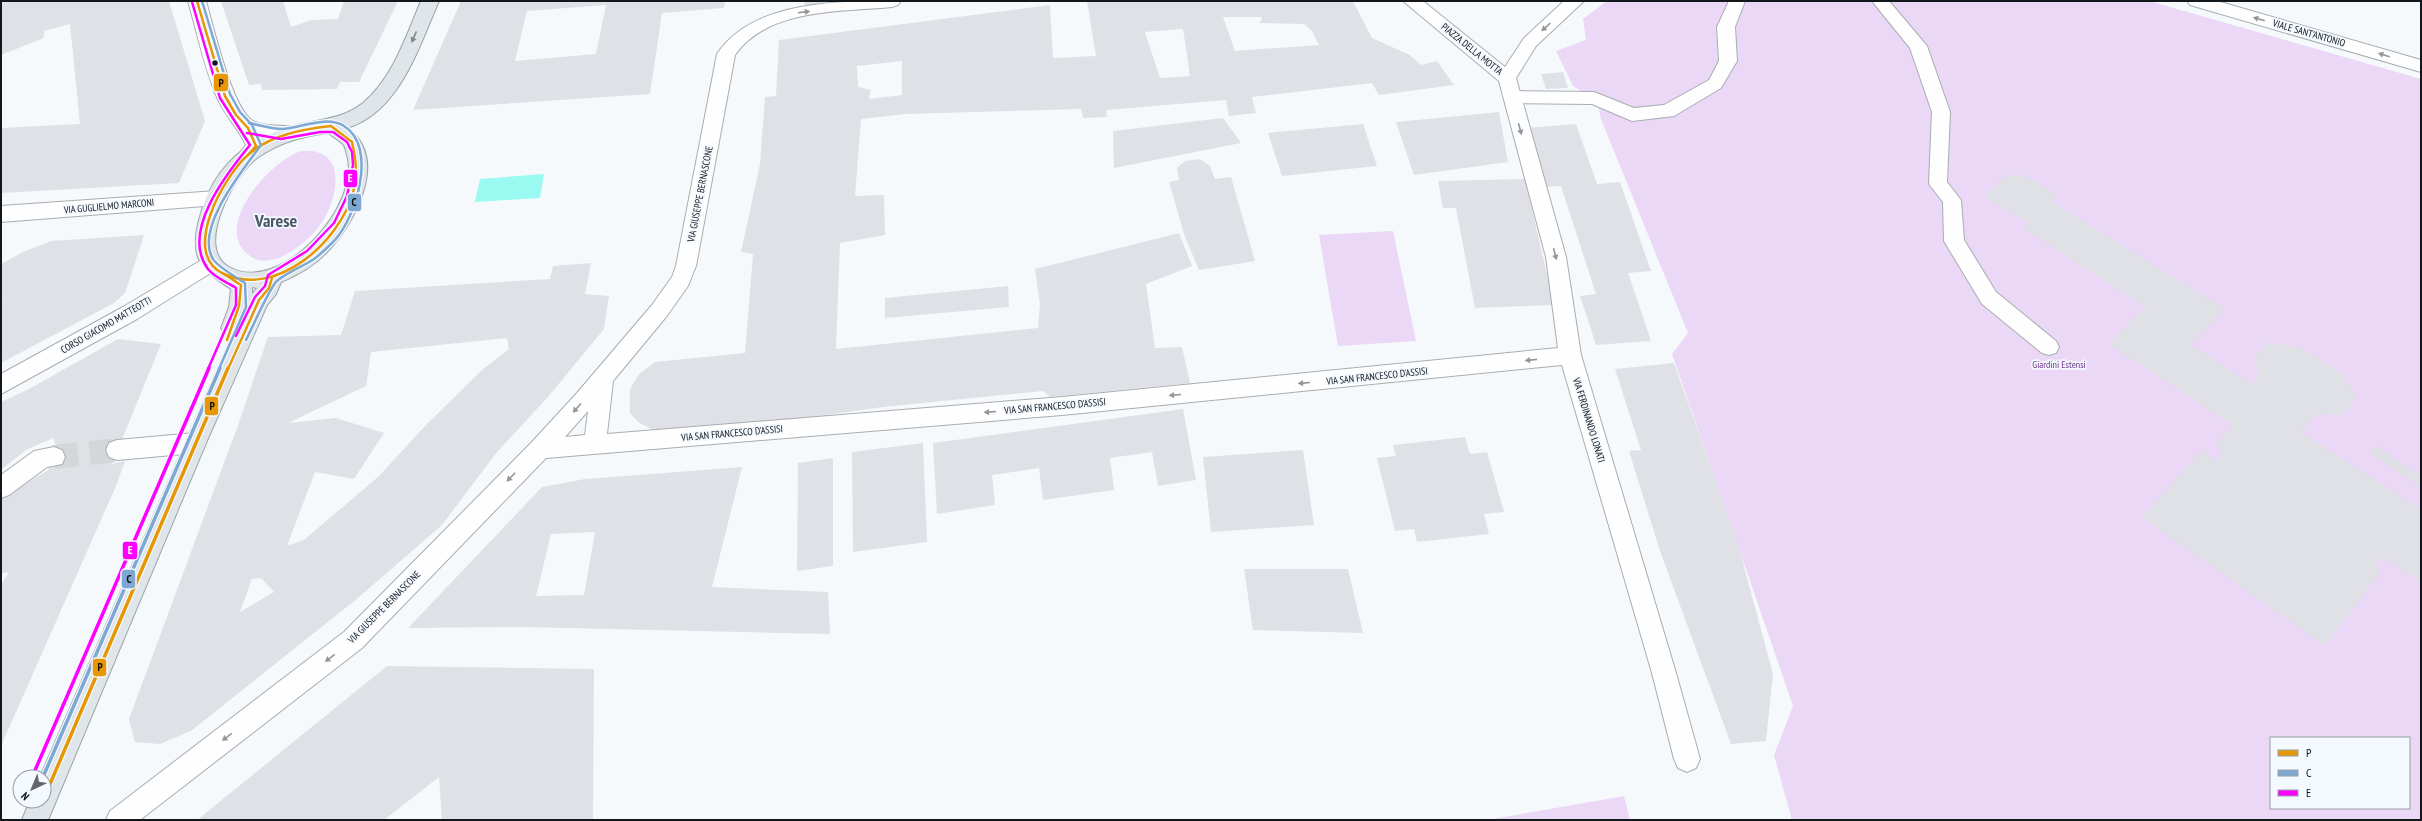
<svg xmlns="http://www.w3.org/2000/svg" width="2422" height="821" font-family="'PT Sans Narrow',sans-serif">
	<rect width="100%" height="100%" fill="#f6f9fc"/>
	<!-- green -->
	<g fill="#ead8f6" fill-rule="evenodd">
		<path d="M1607 1H2149L2421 79V820H1792L1774 755 1793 706 1672 354 1688 333 1601 119 1597 101 1573 86 1556 51 1586 40 1583 19ZM2271 738H2409V808H2271Z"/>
		<path d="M301 151C351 147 338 204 317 229 307 241 295 250 281 257 271 261 259 263 250 256 210 228 270 161 301 151Z"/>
		<polygon points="1393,231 1416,341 1338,346 1319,235"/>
		<polygon points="1624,796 1630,820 1487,820"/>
	</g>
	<!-- water -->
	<polygon fill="#9af9f0" points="544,174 540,198 475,202 480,179"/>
	<!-- building -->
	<g fill="#dfe1e6" fill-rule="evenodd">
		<polygon points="1,1 169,1 205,121 179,183 1,193 1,128 80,124 70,24 44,31 44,38 1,55"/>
		<polygon points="221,1 283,1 291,27 311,20 338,19 344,1 398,1 359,82 340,82 337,89 262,90 261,84 249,85"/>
		<path d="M461 1H725L724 8 662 13 650 94 413 110ZM606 5 596 54 515 61 527 11Z"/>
		<polygon points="804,1 827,1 828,2 805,5"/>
		<path d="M1087 1H1353L1372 38 1410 55 1421 65 1437 61 1454 85 1379 95 1372 83 1252 97 1256 113 1229 116 1226 100 1106 110 1107 117 1083 118 1081 109 905 114 861 119 855 196 884 195 885 235 840 243 836 349 1038 328 1040 305 1035 269 1179 233 1192 266 1146 284 1155 348 1182 347 1190 383 1050 397 1043 391 972 398 883 407 747 426 655 431 638 422 630 413V389L639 374 655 362 745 353 753 254 741 252 760 164 765 97 776 96 779 40 1050 5 1053 58 1096 56ZM1223 17H1262L1260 23 1304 24 1312 31 1319 45 1235 51ZM1183 29 1190 76 1160 78 1145 32ZM902 61V95L869 99 871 90 858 87 857 66Z"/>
		<polygon points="1563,72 1568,88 1546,89 1541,74"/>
		<polygon points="1499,112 1508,162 1414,175 1396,122"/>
		<polygon points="1223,118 1241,143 1114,168 1113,131"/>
		<polygon points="1363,124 1377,166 1282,176 1268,133"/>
		<polygon points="1576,124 1597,184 1620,182 1651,271 1628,273 1651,341 1596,345 1580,296 1596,294 1561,186 1544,187 1525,128"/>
		<polygon points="1200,159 1210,166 1215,179 1231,177 1255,261 1199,270 1185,237 1169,182 1179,180 1177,168 1185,161"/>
		<polygon points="2006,175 2023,175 2058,195 2052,202 2225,309 2191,345 2251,384 2258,376 2255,357 2268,342 2301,348 2339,371 2357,396 2343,415 2317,414 2301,432 2421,510 2421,582 2383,557 2375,567 2381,571 2325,646 2142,517 2201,451 2215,461 2223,450 2215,445 2232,425 2109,344 2145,307 2023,228 2029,223 1985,198"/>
		<polygon points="1525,179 1554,305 1475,308 1456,208 1443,208 1438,181"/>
		<polygon points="144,235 125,293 114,303 1,363 1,303 3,302 1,298 1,264 23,252 51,241"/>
		<path d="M591 263 585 294 609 296 604 329 548 397 497 452 442 525 358 598 191 731 160 744 135 742 129 719 237 428 268 337 341 335 355 291 550 279 553 266ZM507 338 509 349 482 370 425 426 379 476 304 540 287 546 315 472 354 479 384 433 336 418 288 423 366 386 371 352ZM261 578 274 592 240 612 252 579Z"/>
		<polygon points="1008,286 1009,307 885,318 885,298"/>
		<polygon points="118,339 161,344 112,464 125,461 116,486 1,746 1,585 9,572 1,574 1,499 48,470 57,448 53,438 26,450 1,470 1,402 29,389"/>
		<polygon points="1674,363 1738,544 1773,674 1766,741 1731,744 1660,551 1629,451 1641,450 1615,369"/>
		<polygon points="1183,409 1196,480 1158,486 1152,452 1110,458 1114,490 1043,500 1039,468 992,475 995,505 937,514 933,443"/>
		<polygon points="1465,437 1470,454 1487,452 1504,512 1484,514 1489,534 1417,542 1414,529 1395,531 1377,458 1396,456 1393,445"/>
		<polygon points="923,443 927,542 853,552 852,452"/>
		<polygon points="2375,446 2421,476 2421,487 2369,453"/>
		<polygon points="1303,450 1314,525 1211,532 1203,457"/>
		<polygon points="833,458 833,566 797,571 798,463"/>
		<path d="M742 467 712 587 828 592 830 634 522 627 408 628 542 487 585 479ZM595 532 584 595 536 596 551 534Z"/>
		<polygon points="1244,569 1348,569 1363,633 1253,630"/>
		<polygon points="387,666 594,669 593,820 442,820 439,777 384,820 197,820"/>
	</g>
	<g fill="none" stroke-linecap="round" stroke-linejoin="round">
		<!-- street-tunnel -->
		<polyline stroke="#d4d7da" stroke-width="24" stroke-dasharray="24 12" stroke-linecap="butt" points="54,457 117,450"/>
		<!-- lane casing -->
		<g stroke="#a8adb1" stroke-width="2">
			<g id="lane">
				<polygon points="1729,1 1745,1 1735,27 1737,61 1721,88 1674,116 1632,121 1592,104 1513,103 1507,101 1504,97 1507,93 1513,91 1594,92 1634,108 1664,105 1709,80 1719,61 1717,27"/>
				<polygon points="1872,1 1889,1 1927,46 1950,112 1947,182 1961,200 1964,240 1996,292 2056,341 2059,347 2056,353 2049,355 2042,353 1982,304 1944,241 1943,202 1929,184 1932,112 1910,48"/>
			</g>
		</g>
		<!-- street casing -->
		<g stroke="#a8adb1" stroke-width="2">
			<g id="street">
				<path d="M188 1H206C213 25 233 114 255 122 268 128 284 124 298 128L300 133 298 138 291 140 262 137 266 146C260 156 254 164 241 160L238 155 246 145C238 127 223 114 216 95 204 66 197 32 188 1Z"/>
				<path d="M901 1 898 5 892 7C840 12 768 8 735 55L696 266 688 286 666 317 613 381 607 434 1062 397 1558 348 1546 257 1499 81 1403 1H1423L1505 67 1524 38 1564 1H1584L1536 46 1516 78 1566 257 1581 355 1676 673 1700 759 1696 768 1687 772 1678 768 1674 759 1652 673 1562 365 1062 415 546 458 362 648 140 820H106L110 811 344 632 531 443 577 393 652 305 672 277 676 266 717 54C753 0 840 1 901 1ZM588 411 585 435 565 437Z"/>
				<polygon points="217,191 224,193 227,198 224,203 217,205 1,222 1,206"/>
				<polygon points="210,255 217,257 220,263 217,269 137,319 1,394 1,374 123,307"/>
				<polygon points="195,433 203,436 206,443 203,450 195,453 117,460 109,457 106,450 109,443 117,440"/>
				<polygon points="54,447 62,450 65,457 62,464 47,467 9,495 1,498 1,475 34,451"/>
			</g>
		</g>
		<!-- secondary casing -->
		<g stroke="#a8adb1" stroke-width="2">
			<polygon id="secondary" points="2187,1 2217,1 2421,60 2421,72 2190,5"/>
		</g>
		<!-- primary casing -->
		<g stroke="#98a5aa" stroke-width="2">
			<path id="primary" d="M421 1H439C419 46 400 112 347 128 390 158 355 223 327 252 314 266 298 275 281 282L276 294 267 305 206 443 48 820H22L30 801H44V777H40L232 336 225 334 221 328 229 307 231 289C201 269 189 258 199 220 212 167 248 136 301 124 324 119 344 118 363 103 393 78 406 36 421 1ZM328 133C332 136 339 140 343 144 345 146 346 151 347 155 362 205 281 296 229 267 194 248 234 175 257 158 278 143 302 136 328 133ZM252 287 257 288 252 294Z"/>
		</g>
		<!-- lane -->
		<use href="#lane" fill="#fefeff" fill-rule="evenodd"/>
		<!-- street -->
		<use href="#street" fill="#fefeff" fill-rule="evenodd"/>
		<!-- secondary -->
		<use href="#secondary" fill="#fefeff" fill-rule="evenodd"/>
		<!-- primary -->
		<use href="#primary" fill="#dfe5e8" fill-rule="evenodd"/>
		<!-- bus-1-far1 casing -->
		<g stroke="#f3f9ff" stroke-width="5">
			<g id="bus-1-far1">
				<polyline points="197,1 225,96 236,115 248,128 256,146 248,155"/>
				<path d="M331 126 352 142C356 160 358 175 353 193 339 242 277 298 224 274 179 254 225 174 249 154 271 135 303 129 331 126Z"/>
				<polyline points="224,274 241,285 239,306 227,340"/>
				<polyline points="228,369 259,300 269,288 272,278"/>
			</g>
		</g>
		<!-- bus-1 casing -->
		<g stroke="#f3f9ff" stroke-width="6">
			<polyline id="bus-1" points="44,798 228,368"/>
		</g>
		<!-- bus-2-far1 casing -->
		<g stroke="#f3f9ff" stroke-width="5">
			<g id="bus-2-far1">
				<path d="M202 1 230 94 240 112 252 125 261 145C244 169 194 228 213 259 217 266 237 278 245 283L246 307 219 369"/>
				<path d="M246 340C255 322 264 300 275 283 281 275 304 266 314 259 321 254 328 247 334 241 356 218 378 147 344 126 326 115 301 128 282 129 272 129 259 125 249 123"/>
			</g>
		</g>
		<!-- bus-2 casing -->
		<g stroke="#f3f9ff" stroke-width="6">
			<polyline id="bus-2" points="43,777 220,368"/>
		</g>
		<!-- bus-3-far1 casing -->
		<g stroke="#f3f9ff" stroke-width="5">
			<g id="bus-3-far1">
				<path d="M192 2 220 98 250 145C227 173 180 232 208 269 215 278 227 282 236 288V305L208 369"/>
				<polyline points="236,336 255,297 265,286 268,275 307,251 334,223 347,196 353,165 352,152 347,142 333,132 320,132 281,139 247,133"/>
			</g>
		</g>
		<!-- bus-3 casing -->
		<g stroke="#f3f9ff" stroke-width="6">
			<polyline id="bus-3" points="33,775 209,368"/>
		</g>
		<!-- bus-1-far1 -->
		<use href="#bus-1-far1" stroke="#e79703" stroke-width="2.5"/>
		<!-- bus-1 -->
		<use href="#bus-1" stroke="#e79703" stroke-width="3.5"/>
		<!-- bus-2-far1 -->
		<use href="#bus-2-far1" stroke="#7ea7d2" stroke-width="2.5"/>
		<!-- bus-2 -->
		<use href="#bus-2" stroke="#7ea7d2" stroke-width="3.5"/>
		<!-- bus-3-far1 -->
		<use href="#bus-3-far1" stroke="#f0f" stroke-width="2.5"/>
		<!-- bus-3 -->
		<use href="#bus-3" stroke="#f0f" stroke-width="3.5"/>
	</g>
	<!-- one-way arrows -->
	<defs><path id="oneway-solid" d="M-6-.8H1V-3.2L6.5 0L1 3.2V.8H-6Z"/></defs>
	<g fill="#949699">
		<use href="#oneway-solid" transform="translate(804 12) rotate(-7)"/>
		<use href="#oneway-solid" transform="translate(2259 19) rotate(-164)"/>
		<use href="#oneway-solid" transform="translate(1546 27) rotate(138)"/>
		<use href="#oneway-solid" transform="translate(2384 55) rotate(-163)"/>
		<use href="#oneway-solid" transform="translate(1520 129) rotate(75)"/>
		<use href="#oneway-solid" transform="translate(1555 254) rotate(76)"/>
		<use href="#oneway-solid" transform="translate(1531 360) rotate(174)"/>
		<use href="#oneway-solid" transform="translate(1304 383) rotate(175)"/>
		<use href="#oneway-solid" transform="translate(1175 395) rotate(175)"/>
		<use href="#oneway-solid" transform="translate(577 408) rotate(132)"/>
		<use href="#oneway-solid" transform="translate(990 412) rotate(175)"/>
		<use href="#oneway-solid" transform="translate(511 477) rotate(134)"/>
		<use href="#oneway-solid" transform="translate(330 658) rotate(142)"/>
		<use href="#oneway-solid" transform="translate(227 737) rotate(142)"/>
	</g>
	<use fill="#83888c" href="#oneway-solid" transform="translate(414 37) rotate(114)"/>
	<!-- markers -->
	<circle fill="#12171c" stroke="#f3f9ff" stroke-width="1.5" cx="215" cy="63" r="3.5"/>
	<g text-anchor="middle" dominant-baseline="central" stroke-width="3.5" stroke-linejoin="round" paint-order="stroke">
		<!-- street labels -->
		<g font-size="10" fill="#12171c" stroke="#f3f9ff">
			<text transform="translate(2309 33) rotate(16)">VIALE SANT'ANTONIO</text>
			<text transform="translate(1472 49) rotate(39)">PIAZZA DELLA MOTTA</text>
			<text transform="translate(700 194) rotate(-79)">VIA GIUSEPPE BERNASCONE</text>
			<text transform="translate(109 206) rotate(-5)">VIA GUGLIELMO MARCONI</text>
			<text transform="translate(106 325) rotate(-30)">CORSO GIACOMO MATTEOTTI</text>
			<text transform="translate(1377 376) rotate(-6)">VIA SAN FRANCESCO D'ASSISI</text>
			<text transform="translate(1055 406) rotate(-5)">VIA SAN FRANCESCO D'ASSISI</text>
			<text transform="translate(1589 420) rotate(73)">VIA FERDINANDO LONATI</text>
			<text transform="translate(732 433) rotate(-5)">VIA SAN FRANCESCO D'ASSISI</text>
			<text transform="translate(384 607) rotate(-45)">VIA GIUSEPPE BERNASCONE</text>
		</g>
		<!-- park labels -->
		<g font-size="10" fill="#70318b" stroke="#f3f9ff">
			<text x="2059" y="364">Giardini Estensi</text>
		</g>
		<!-- town labels -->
		<g font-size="18" font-weight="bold" fill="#4d5865" stroke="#f3f9ff">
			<text x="276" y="220">Varese</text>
		</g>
	</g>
	<g stroke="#f3f9ff" stroke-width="1.5">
		<rect x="213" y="73" width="16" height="19" rx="4" fill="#e79703"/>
		<rect x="343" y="169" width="15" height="19" rx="4" fill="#f0f"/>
		<rect x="347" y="193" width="15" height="19" rx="4" fill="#7ea7d2"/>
		<rect x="204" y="396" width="15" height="20" rx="4" fill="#e79703"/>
		<rect x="122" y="541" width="16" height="19" rx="4" fill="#f0f"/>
		<rect x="121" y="569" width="15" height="20" rx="4" fill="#7ea7d2"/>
		<rect x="92" y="658" width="15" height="19" rx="4" fill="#e79703"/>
	</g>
	<g font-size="11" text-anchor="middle" font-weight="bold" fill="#fff">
		<text x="350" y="182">E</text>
		<text x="130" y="554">E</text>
	</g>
	<g font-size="11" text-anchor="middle" font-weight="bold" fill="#111">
		<text x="221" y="87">P</text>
		<text x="354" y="206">C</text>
		<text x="212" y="410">P</text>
		<text x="129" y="583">C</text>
		<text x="100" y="671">P</text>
	</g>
	<!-- border -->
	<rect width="2422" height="821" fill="none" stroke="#12171c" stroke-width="4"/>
	<!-- legend -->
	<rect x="2270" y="737" width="140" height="72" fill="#f3f9ff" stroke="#999fa4"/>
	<rect x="2278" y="750" width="20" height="6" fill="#e79703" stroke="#999fa4"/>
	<text x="2306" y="757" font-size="12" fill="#12171c">P</text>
	<rect x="2278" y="770" width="20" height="6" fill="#7ea7d2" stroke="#999fa4"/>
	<text x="2306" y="777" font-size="12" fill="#12171c">C</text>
	<rect x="2278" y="790" width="20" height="6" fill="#ff00ff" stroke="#999fa4"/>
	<text x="2306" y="797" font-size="12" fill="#12171c">E</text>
	<!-- north arrow -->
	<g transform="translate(32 789) rotate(224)"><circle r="19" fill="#f3f9ff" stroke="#999fa4"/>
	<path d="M0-3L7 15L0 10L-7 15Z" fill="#62666a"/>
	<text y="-6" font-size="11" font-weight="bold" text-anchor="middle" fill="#12171c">N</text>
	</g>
</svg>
